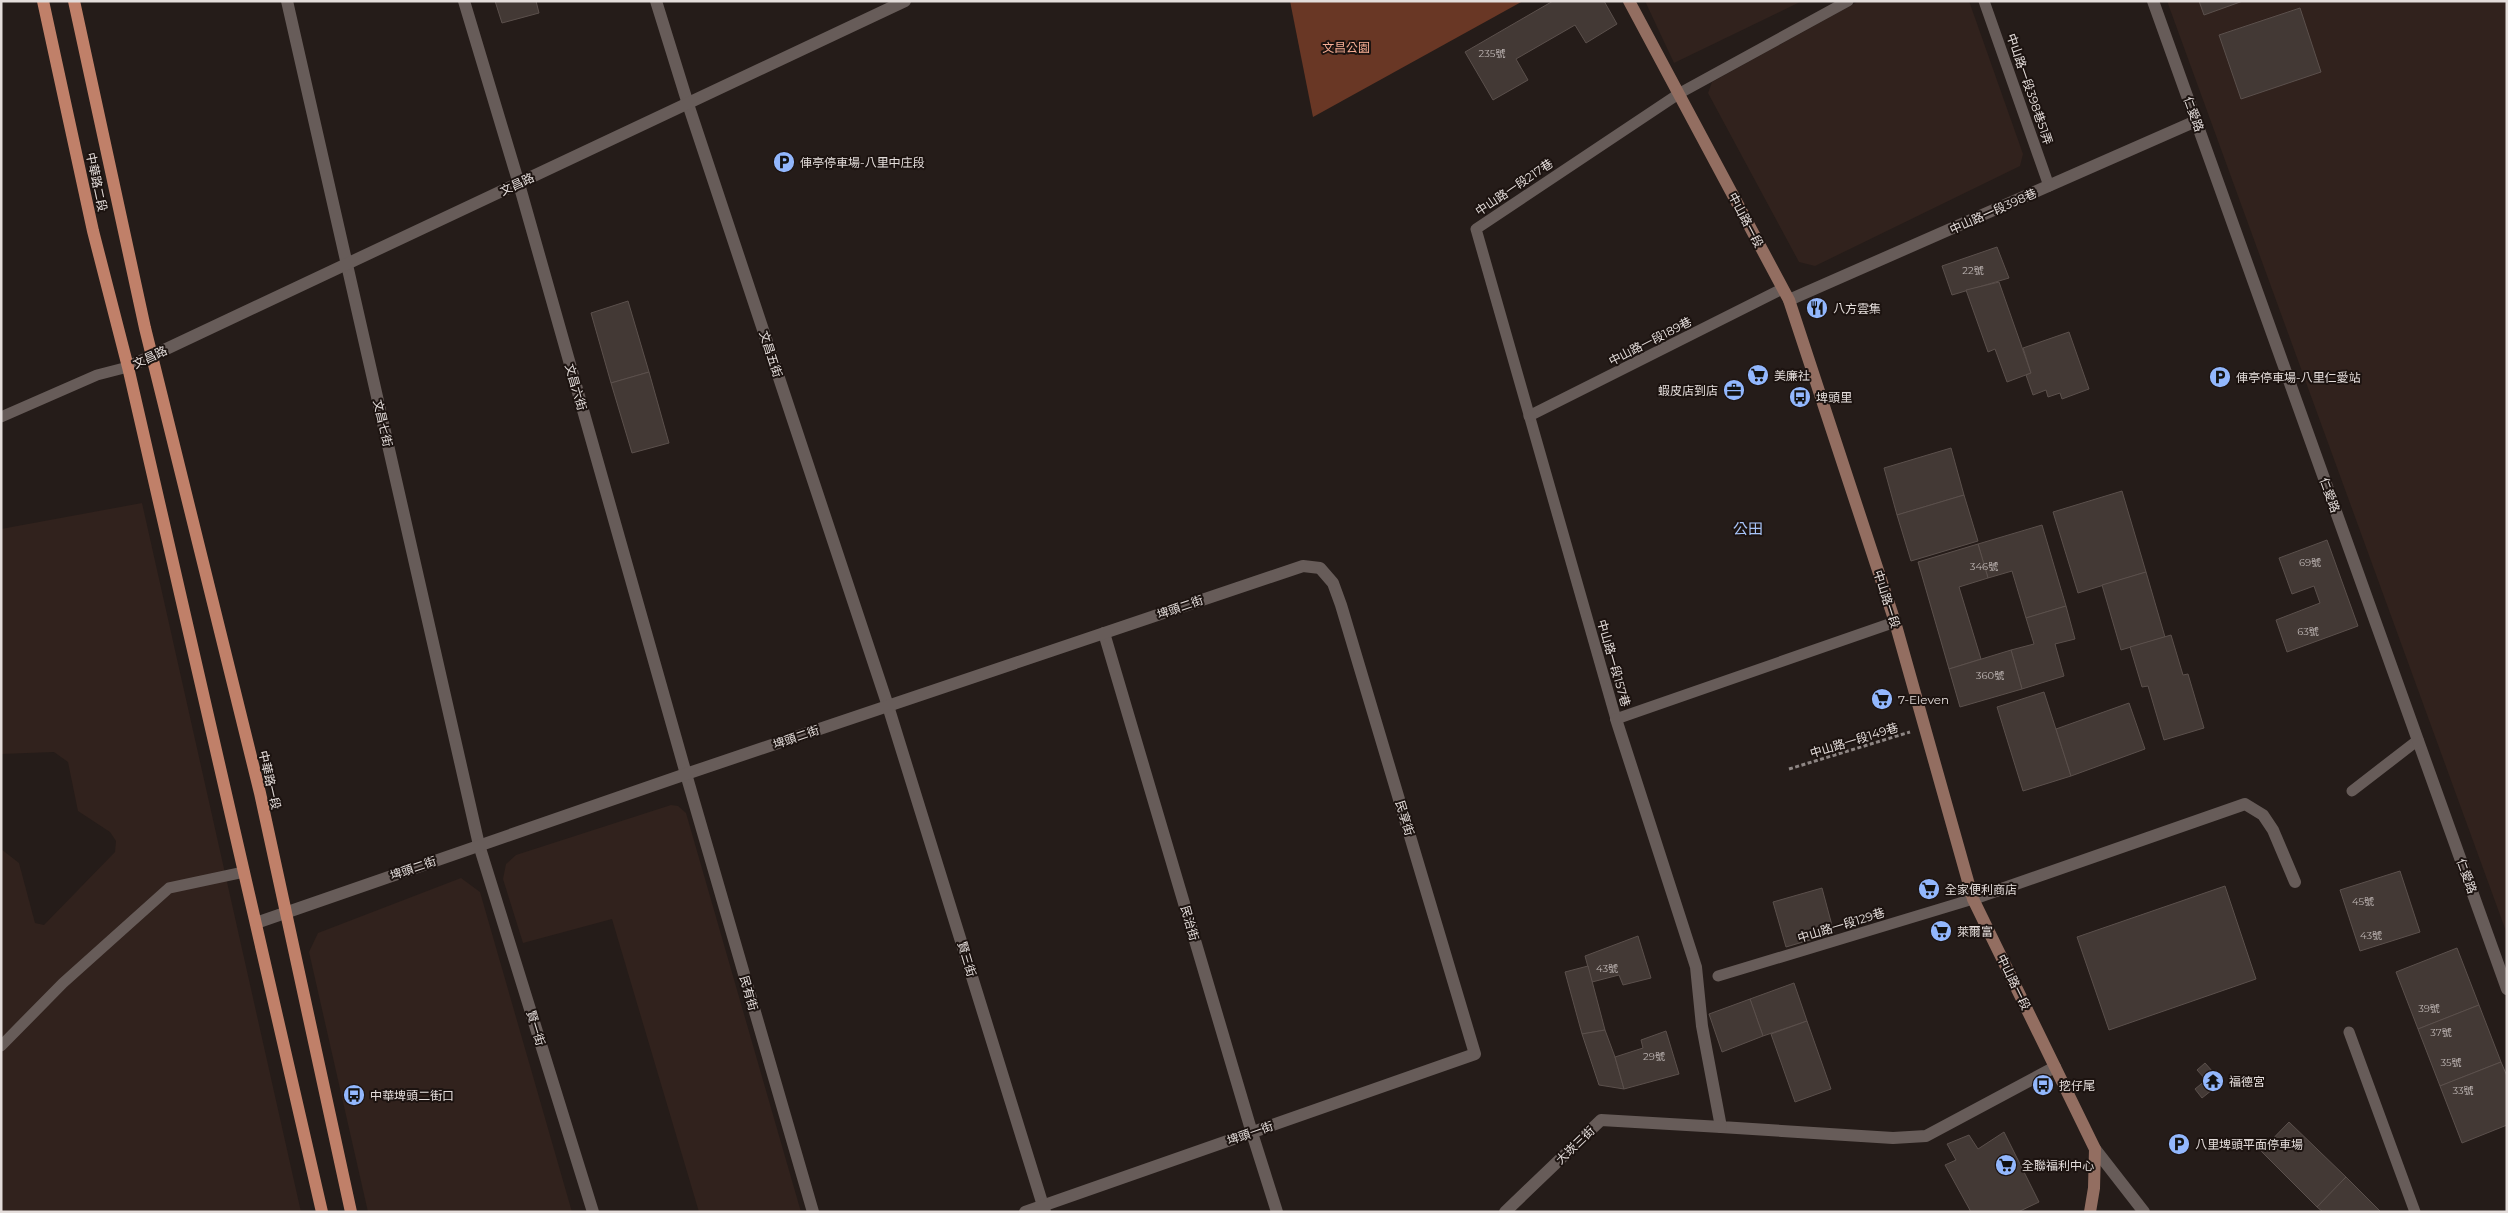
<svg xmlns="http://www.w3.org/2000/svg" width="2508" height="1213" font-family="Montserrat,'Noto Sans TC',sans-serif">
	<rect width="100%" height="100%" fill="#251c19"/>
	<!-- built -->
	<g fill="#31221d">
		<polygon points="1645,1 1802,1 1674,63"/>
		<polygon points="1859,1 1969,1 2023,154 2020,166 1815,266 1799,262 1708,93 1712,82"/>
		<polygon points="2167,1 2507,1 2507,934"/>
		<polygon points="142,503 301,1212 1,1212 1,849 19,863 35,923 44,925 115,852 116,841 110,832 78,811 68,762 54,752 1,754 1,529"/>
		<polygon points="671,805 678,806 686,813 801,1212 699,1212 612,919 523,943 503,879 506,864 516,855"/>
		<polygon points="461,878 480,892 572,1212 368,1212 309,952 318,933"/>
	</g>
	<!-- green -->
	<polygon fill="#693725" points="1290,1 1523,1 1313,117"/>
	<!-- building -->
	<g fill="#433935" stroke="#5b504c">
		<polygon points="495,1 536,1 539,13 502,23"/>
		<polygon points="1553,1 1604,1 1617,24 1586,43 1575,25 1516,59 1528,80 1493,100 1465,52"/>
		<polygon points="2199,1 2243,1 2204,15"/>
		<polygon points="2300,8 2321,72 2241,99 2219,35"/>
		<polygon points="1997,247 2009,278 1952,295 1942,266"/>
		<polygon points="1999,282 2031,373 2007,382 1995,349 1988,352 1966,290"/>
		<polygon points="628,301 649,372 611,383 591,313"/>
		<polygon points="2069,332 2089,389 2062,399 2060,393 2048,397 2046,390 2033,395 2026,375 2031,373 2023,348"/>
		<polygon points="649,372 669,443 632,453 611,383"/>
		<polygon points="1951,448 1964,495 1897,515 1884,468"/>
		<polygon points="2122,491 2146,572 2078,593 2053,512"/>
		<polygon points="1964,495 1978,541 1911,561 1897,515"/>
		<polygon points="2042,525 2066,606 2026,618 2012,571 1988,578 1978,544"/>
		<polygon points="2327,540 2358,626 2287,652 2276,620 2320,603 2314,586 2292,594 2279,558"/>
		<polygon points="1978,544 1988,578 1959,587 1981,659 1949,669 1918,562"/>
		<polygon points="2146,572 2165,637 2121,650 2102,585"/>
		<polygon points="2066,606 2075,639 2055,644 2064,676 2022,689 2011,650 2034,644 2026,618"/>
		<polygon points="2171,635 2183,675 2188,674 2204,728 2164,740 2148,686 2142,687 2130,647"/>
		<polygon points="2011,650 2022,689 1960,707 1949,669"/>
		<polygon points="2044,692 2071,776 2023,791 1997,707"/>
		<polygon points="2129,703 2145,749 2071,776 2056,729"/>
		<polygon points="2400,871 2420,932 2360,951 2340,890"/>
		<polygon points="2225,886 2256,979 2109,1030 2077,937"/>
		<polygon points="1822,888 1834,933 1786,947 1773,902"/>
		<polygon points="1638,936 1651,978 1623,985 1619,975 1592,982 1585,956"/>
		<polygon points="2457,948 2479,1005 2418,1029 2396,972"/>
		<polygon points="1588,966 1605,1030 1582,1034 1565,972"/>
		<polygon points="1794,983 1807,1021 1763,1036 1750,999"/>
		<polygon points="1750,999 1763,1036 1722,1052 1709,1014"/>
		<polygon points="2479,1005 2501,1062 2440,1086 2418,1029"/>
		<polygon points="1807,1021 1831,1089 1795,1102 1771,1034"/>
		<polygon points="1605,1030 1615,1057 1624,1089 1599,1085 1582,1034"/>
		<polygon points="1666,1031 1679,1074 1624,1089 1615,1057 1643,1048 1641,1040"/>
		<polygon points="2501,1062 2507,1076 2507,1125 2462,1143 2440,1086"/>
		<polygon points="2205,1063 2222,1082 2202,1098 2195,1089 2206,1080 2197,1070"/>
		<polygon points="2289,1122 2346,1177 2317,1207 2261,1151"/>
		<polygon points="2004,1132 2039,1202 2018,1212 1971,1212 1945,1165 1956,1160 1947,1144 1969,1135 1978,1149"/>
		<polygon points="2346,1177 2381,1212 2323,1212 2317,1207"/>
	</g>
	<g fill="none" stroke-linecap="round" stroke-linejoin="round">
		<!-- path -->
		<polyline stroke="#8e8684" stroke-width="3" stroke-dasharray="4 2.5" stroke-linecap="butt" points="1789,769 1910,732"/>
		<!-- lane -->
		<g stroke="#675c59" stroke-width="11">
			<polyline points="1848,1 1680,93 1476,229 1616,719 1895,622"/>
			<polyline points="1984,1 2049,186"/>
			<polyline points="1529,416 1782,289"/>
			<polyline points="1,417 97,375 128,367"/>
			<polyline points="2352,791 2418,740"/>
			<polyline points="1718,976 1973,899"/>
			<polyline points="2349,1032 2415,1212"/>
			<polyline points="1,1046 63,983 169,888 244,872"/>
		</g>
		<!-- street -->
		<g stroke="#675c59" stroke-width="12">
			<polyline points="287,1 479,845 593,1212"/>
			<polyline points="464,1 519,184 686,774 813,1212"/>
			<polyline points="656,1 688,104 888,706 1045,1212"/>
			<polyline points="2153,1 2507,989"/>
			<polyline points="1789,300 2196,121"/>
			<polyline points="128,367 905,1"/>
			<polyline points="1104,633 1252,1133 1277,1212"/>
			<polyline points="1616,719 1696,967 1702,1026 1721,1127 1893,1138 1926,1136 2055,1067"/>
			<polyline points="1973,899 2245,804 2263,815 2273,830 2295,882"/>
			<polyline points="256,923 686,774 1303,566 1320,568 1333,583 1341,605 1475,1054 1025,1212"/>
			<polyline points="2095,1149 2144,1212"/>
			<polyline points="1505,1212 1601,1120 1721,1127"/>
		</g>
		<!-- secondary -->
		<polyline stroke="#936e61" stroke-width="12" points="1629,1 1789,300 1895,622 1973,899 2095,1149 2094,1188 2090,1212"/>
		<!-- primary -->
		<g stroke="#c08069" stroke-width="12">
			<polyline points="43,1 93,231 128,367 322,1212"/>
			<polyline points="74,1 145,328 260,793 351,1212"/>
		</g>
	</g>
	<!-- icons -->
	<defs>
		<g id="parking-disc" transform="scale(1.125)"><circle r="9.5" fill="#92b7fd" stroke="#1c1310"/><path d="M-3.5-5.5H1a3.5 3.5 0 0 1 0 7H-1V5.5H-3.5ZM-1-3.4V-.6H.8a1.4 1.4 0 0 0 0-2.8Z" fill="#111"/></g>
		<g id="restaurant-disc" transform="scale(1.125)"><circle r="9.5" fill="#92b7fd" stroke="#1c1310"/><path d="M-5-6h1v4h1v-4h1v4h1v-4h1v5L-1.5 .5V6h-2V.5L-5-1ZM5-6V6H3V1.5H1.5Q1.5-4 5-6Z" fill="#111"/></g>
		<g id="supermarket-disc" transform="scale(1.125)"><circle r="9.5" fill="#92b7fd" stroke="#1c1310"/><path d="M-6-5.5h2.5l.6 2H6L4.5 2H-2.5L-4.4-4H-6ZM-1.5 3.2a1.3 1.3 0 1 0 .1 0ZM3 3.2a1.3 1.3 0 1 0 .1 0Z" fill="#111"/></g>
		<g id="office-disc" transform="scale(1.125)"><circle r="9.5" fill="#92b7fd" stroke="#1c1310"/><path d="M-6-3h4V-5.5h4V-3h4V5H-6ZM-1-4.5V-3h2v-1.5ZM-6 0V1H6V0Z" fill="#111"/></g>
		<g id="bus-disc" transform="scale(1.125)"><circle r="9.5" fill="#92b7fd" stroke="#1c1310"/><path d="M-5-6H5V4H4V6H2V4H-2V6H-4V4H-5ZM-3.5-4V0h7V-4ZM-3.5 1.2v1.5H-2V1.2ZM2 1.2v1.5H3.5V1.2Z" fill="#111"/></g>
		<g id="temple-disc" transform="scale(1.125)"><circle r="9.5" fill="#92b7fd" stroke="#1c1310"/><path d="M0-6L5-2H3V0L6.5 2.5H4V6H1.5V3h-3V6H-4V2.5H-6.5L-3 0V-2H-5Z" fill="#111"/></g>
	</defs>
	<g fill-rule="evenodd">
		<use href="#parking-disc" x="784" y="162"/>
		<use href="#restaurant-disc" x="1817" y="308"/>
		<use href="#supermarket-disc" x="1758" y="375"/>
		<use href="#parking-disc" x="2220" y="377"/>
		<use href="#office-disc" x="1734" y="390"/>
		<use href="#bus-disc" x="1800" y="397"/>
		<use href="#supermarket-disc" x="1882" y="699"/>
		<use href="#supermarket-disc" x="1929" y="889"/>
		<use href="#supermarket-disc" x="1941" y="931"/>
		<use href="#temple-disc" x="2213" y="1081"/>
		<use href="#bus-disc" x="2043" y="1085"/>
		<use href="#bus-disc" x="354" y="1095"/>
		<use href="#parking-disc" x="2179" y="1144"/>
		<use href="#supermarket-disc" x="2006" y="1165"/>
	</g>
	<g text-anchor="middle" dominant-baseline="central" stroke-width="4" stroke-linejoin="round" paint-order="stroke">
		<!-- number labels -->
		<g font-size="10" fill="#bcb4b2">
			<text x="1492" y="53">235號</text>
			<text x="1973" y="270">22號</text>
			<text x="2310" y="562">69號</text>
			<text x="1984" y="566">346號</text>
			<text x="2308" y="631">63號</text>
			<text x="1990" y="675">360號</text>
			<text x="2363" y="901">45號</text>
			<text x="2371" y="935">43號</text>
			<text x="1607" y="968">43號</text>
			<text x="2429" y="1008">39號</text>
			<text x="2441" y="1032">37號</text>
			<text x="1654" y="1056">29號</text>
			<text x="2451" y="1062">35號</text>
			<text x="2463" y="1090">33號</text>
		</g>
		<!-- park labels -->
		<g font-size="12" fill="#f8af95" stroke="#1c1310">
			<text x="1346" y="47">文昌公園</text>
		</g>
		<!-- street labels -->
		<g font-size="12" fill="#e4dddb" stroke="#1c1310">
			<text transform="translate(2030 89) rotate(71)">中山路一段398巷51弄</text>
			<text transform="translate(2194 114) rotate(70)">仁愛路</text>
			<text transform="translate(97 182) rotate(78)">中華路二段</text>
			<text transform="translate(517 184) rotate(-25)">文昌路</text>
			<text transform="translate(1514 187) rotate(-34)">中山路一段217巷</text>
			<text transform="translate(1993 211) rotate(-24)">中山路一段398巷</text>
			<text transform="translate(1746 220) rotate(62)">中山路一段</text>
			<text transform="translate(1650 341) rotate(-27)">中山路一段189巷</text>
			<text transform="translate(771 354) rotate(72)">文昌五街</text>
			<text transform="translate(150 357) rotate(-25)">文昌路</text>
			<text transform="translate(576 387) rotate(74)">文昌六街</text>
			<text transform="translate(383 423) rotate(77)">文昌七街</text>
			<text transform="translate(2330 495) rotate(70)">仁愛路</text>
			<text transform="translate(1887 599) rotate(72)">中山路一段</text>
			<text transform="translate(1180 607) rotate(-19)">埤頭二街</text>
			<text transform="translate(1614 663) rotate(74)">中山路一段157巷</text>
			<text transform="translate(796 737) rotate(-19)">埤頭二街</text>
			<text transform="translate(1854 740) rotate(-17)">中山路一段149巷</text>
			<text transform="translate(270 780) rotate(77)">中華路一段</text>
			<text transform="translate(1405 818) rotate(73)">民享街</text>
			<text transform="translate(413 868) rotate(-19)">埤頭二街</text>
			<text transform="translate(2467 876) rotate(70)">仁愛路</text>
			<text transform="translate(1190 923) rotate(74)">民治街</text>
			<text transform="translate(1841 925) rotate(-17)">中山路一段129巷</text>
			<text transform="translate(967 959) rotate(73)">賢三街</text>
			<text transform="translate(2014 982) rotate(64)">中山路一段</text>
			<text transform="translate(749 993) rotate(74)">民有街</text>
			<text transform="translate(536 1028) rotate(73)">賢一街</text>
			<text transform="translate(1250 1133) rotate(-19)">埤頭一街</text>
			<text transform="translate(1575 1145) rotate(-44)">大崁三街</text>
		</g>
		<!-- poi labels -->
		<g font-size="12" fill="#e4dddb" stroke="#1c1310" text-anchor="start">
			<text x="800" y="162">俥亭停車場-八里中庄段</text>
			<text x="1833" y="308">八方雲集</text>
			<text x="1774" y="375">美廉社</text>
			<text x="2236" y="377">俥亭停車場-八里仁愛站</text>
			<text x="1718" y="390" text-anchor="end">蝦皮店到店</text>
			<text x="1816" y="397">埤頭里</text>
			<text x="1898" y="699">7-Eleven</text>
			<text x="1945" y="889">全家便利商店</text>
			<text x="1957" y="931">萊爾富</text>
			<text x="2229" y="1081">福德宮</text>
			<text x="2059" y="1085">挖仔尾</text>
			<text x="370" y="1095">中華埤頭二街口</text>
			<text x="2195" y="1144">八里埤頭平面停車場</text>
			<text x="2022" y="1165">全聯福利中心</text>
		</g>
		<!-- quarter labels -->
		<g font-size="15" fill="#a7c3f7" stroke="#1c1310">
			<text x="1748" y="528">公田</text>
		</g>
	</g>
	<!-- border -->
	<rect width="2508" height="1213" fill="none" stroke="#e4dddb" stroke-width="5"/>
</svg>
